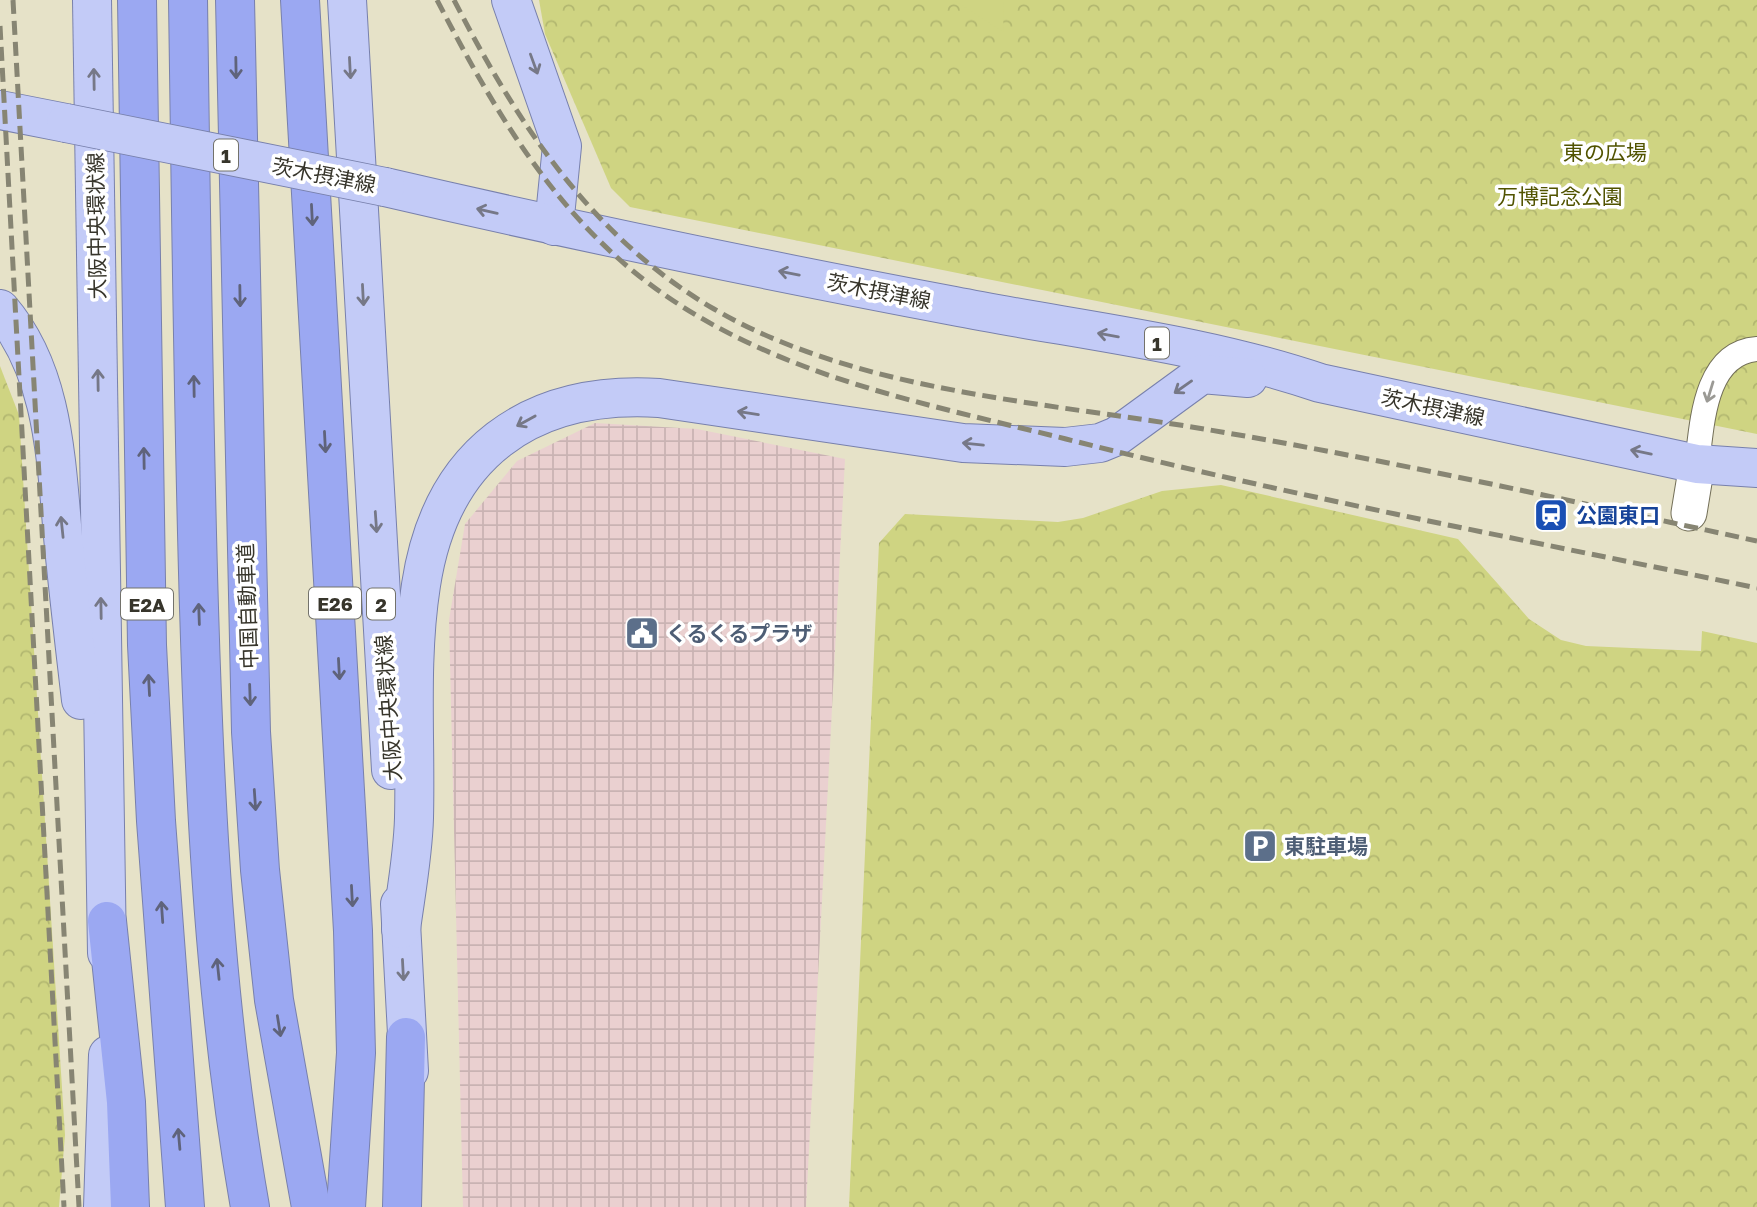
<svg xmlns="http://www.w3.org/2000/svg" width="1757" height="1207" font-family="'Golos Text','Noto Sans JP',sans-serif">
	<defs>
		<pattern id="industrial-grid" width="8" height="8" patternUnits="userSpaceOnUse" patternTransform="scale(1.75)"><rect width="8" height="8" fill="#ead0d0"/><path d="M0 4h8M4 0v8" fill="none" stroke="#c9b3b3"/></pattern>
		<pattern id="park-crowns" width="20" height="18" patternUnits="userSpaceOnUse" patternTransform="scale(1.75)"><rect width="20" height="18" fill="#cfd482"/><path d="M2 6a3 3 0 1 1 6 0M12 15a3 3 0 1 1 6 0" fill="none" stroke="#b2b770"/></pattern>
	</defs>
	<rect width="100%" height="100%" fill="#e6e2c8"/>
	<!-- industrial -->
	<polygon fill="url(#industrial-grid)" points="595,423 697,429 845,459 806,1207 463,1207 449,620 465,524 517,461"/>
	<!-- park -->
	<g fill="url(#park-crowns)">
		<polygon points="539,0 1757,0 1757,434 630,207 611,188 545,34"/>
		<polygon points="0,366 19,415 65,1135 59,1207 0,1207"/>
		<polygon points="1221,485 1458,539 1529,619 1561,640 1586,646 1701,651 1702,631 1757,643 1757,1207 849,1207 879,543 905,514 1058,522 1083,518 1162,491"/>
	</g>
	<!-- garden -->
	<polygon fill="#cfd482" points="954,0 1004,0 1003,32"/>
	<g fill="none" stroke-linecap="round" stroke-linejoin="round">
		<!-- street casing -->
		<g stroke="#736f58" stroke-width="26">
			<path id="street" d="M1697 464C1702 425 1704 353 1757 349"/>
		</g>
		<!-- secondary casing -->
		<g stroke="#736f58" stroke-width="37">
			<polyline id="secondary" points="1689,513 1697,464"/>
		</g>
		<!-- primary casing -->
		<g stroke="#7880ac" stroke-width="40">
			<g id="primary">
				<polyline points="92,0 107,953"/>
				<polyline points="347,0 391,770"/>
				<polyline points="511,0 562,146 554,226"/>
				<polyline points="0,110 66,123"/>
				<path d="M385 187C574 231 764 270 954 306 1076 330 1202 343 1320 383L1697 464 1757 468"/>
				<path d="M0 309C56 374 56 466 64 547 69 598 75 649 81 700"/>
				<polyline points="400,904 409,1071"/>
				<path d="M401 929C406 892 413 855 414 818 416 741 409 661 421 585 441 454 529 390 659 398L963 443 1065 447 1100 443 1117 436 1202 374 1248 378"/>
				<polyline points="103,1207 108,1055"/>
			</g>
		</g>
		<!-- highway casing -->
		<g stroke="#7880ac" stroke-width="40">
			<g id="highway">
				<polyline points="137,0 147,645 156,821 185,1207"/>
				<path d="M188 0C191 203 193 405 199 608 205 808 215 1009 250 1207"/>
				<polyline points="235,0 251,732 260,870 274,1000 311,1207"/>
				<polyline points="300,0 353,931 356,1053 346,1207"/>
				<polyline points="107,921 126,1102 130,1207"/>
				<polyline points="402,1207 406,1037"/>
			</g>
		</g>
		<!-- street -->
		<use href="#street" stroke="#fff" stroke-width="24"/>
		<!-- secondary -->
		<use href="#secondary" stroke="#fff" stroke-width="35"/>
		<!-- primary -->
		<use href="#primary" stroke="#c3cbf7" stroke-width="38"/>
		<!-- highway -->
		<use href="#highway" stroke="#9ba8f2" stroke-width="38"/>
		<!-- rail -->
		<g stroke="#878573" stroke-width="5" stroke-dasharray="14 7" stroke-linecap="butt">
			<polyline points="13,0 79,1207"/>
			<path d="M437 0C491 104 549 206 643 279 766 374 918 402 1066 439 1295 497 1526 540 1757 588"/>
			<path d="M454 0C517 123 592 238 714 309 858 393 1048 402 1210 430 1393 461 1575 502 1757 541"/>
			<polyline points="0,26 64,1207"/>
		</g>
		<!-- primary-bridge casing -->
		<g stroke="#7880ac" stroke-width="40" stroke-linecap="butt">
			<polyline id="primary-bridge" points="66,123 385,187"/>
		</g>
		<!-- primary-bridge -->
		<use href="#primary-bridge" stroke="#c3cbf7" stroke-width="38"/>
	</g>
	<!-- one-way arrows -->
	<defs><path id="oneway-shaft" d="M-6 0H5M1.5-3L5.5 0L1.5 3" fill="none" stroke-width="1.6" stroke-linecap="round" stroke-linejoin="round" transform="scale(1.75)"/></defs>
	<g stroke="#767887">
		<use href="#oneway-shaft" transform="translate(534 64) rotate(70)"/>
		<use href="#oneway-shaft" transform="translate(350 68) rotate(87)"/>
		<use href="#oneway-shaft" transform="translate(94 79) rotate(-91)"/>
		<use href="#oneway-shaft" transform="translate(487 211) rotate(-167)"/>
		<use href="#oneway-shaft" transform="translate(789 273) rotate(-169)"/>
		<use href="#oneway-shaft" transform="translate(363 295) rotate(87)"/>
		<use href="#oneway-shaft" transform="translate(1108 335) rotate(-170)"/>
		<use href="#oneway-shaft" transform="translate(98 380) rotate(-91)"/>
		<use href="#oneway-shaft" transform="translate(1183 387) rotate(145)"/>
		<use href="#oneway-shaft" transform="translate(748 413) rotate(-171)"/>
		<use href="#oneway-shaft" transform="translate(526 421) rotate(151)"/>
		<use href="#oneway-shaft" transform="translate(973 444) rotate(-174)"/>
		<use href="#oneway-shaft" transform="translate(1641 452) rotate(-168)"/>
		<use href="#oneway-shaft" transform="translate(376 522) rotate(86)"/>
		<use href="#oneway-shaft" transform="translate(62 527) rotate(-96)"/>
		<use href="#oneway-shaft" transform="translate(101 608) rotate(-91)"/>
		<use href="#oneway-shaft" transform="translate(403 970) rotate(87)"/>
	</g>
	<g stroke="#5f637b">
		<use href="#oneway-shaft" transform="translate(236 68) rotate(89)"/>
		<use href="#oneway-shaft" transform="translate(312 215) rotate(87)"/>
		<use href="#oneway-shaft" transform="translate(240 296) rotate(89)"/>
		<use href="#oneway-shaft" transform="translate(194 386) rotate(-91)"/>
		<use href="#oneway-shaft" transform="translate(325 442) rotate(87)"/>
		<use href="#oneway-shaft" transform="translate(144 458) rotate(-91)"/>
		<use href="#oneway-shaft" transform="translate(199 614) rotate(-92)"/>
		<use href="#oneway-shaft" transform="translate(339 669) rotate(87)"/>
		<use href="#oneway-shaft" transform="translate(149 685) rotate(-93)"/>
		<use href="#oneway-shaft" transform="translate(250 695) rotate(88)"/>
		<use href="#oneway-shaft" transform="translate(255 800) rotate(86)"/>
		<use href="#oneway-shaft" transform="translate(352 896) rotate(87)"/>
		<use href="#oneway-shaft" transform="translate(162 912) rotate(-94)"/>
		<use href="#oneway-shaft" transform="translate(218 969) rotate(-96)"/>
		<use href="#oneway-shaft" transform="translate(279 1026) rotate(81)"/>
		<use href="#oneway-shaft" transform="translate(179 1139) rotate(-95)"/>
	</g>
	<use stroke="#9b9a95" href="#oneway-shaft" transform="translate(1710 392) rotate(107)"/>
	<!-- icons -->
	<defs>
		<g id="station-square" transform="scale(1.75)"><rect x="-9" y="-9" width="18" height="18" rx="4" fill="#1a4fb4" stroke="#fff"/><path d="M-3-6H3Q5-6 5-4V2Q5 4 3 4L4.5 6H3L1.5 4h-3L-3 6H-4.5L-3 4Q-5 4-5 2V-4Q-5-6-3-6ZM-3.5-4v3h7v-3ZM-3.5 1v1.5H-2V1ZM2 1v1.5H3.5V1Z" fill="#fff"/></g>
		<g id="civic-square" transform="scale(1.75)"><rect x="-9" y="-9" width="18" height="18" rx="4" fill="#5c6f8a" stroke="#fff"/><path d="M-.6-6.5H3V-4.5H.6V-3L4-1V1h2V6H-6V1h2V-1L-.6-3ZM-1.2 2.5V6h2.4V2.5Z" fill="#fff"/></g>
		<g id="parking-square" transform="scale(1.75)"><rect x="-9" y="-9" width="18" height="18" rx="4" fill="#5c6f8a" stroke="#fff"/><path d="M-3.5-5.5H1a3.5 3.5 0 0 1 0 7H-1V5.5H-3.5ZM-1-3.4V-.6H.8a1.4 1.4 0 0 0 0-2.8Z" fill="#fff"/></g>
	</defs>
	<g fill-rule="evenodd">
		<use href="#station-square" x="1551" y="515"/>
		<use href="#civic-square" x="642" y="633"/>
		<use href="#parking-square" x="1260" y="846"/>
	</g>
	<g text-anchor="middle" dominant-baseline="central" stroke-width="7" stroke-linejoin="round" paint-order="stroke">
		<!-- shield labels -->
		<g fill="#fff" stroke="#73726b" stroke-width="2">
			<rect x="214" y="139.5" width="24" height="31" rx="5"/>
			<rect x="1145" y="327.5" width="24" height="31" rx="5"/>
			<rect x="309" y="587.5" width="52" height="31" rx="5"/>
			<rect x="121" y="588.5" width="52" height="31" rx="5"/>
			<rect x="367" y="588.5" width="28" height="31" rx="5"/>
		</g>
		<g font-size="19" font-weight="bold" fill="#37352b">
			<text x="226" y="155">1</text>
			<text x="1157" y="343">1</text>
			<text x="335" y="603">E26</text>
			<text x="147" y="604">E2A</text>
			<text x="381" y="604">2</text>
		</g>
		<!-- park labels -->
		<g font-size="21" fill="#515300" stroke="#fff">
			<text x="1605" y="152">東の広場</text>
			<text x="1560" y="196">万博記念公園</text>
		</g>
		<!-- street labels -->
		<g font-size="21" fill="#37352b" stroke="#fff">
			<text transform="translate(324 175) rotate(11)">茨木摂津線</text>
			<text transform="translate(96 226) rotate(-91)">大阪中央環状線</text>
			<text transform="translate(879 291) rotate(11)">茨木摂津線</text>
			<text transform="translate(1433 407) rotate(12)">茨木摂津線</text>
			<text transform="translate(247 606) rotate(-92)">中国自動車道</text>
			<text transform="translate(388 708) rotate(-94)">大阪中央環状線</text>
		</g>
		<!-- transit labels -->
		<g font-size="21" font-weight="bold" fill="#164399" stroke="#fff" text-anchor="start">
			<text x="1576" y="515">公園東口</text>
		</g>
		<!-- service labels -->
		<g font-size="21" font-weight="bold" fill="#4e5e75" stroke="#fff" text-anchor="start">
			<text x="666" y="633">くるくるプラザ</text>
			<text x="1284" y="846">東駐車場</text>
		</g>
	</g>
</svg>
